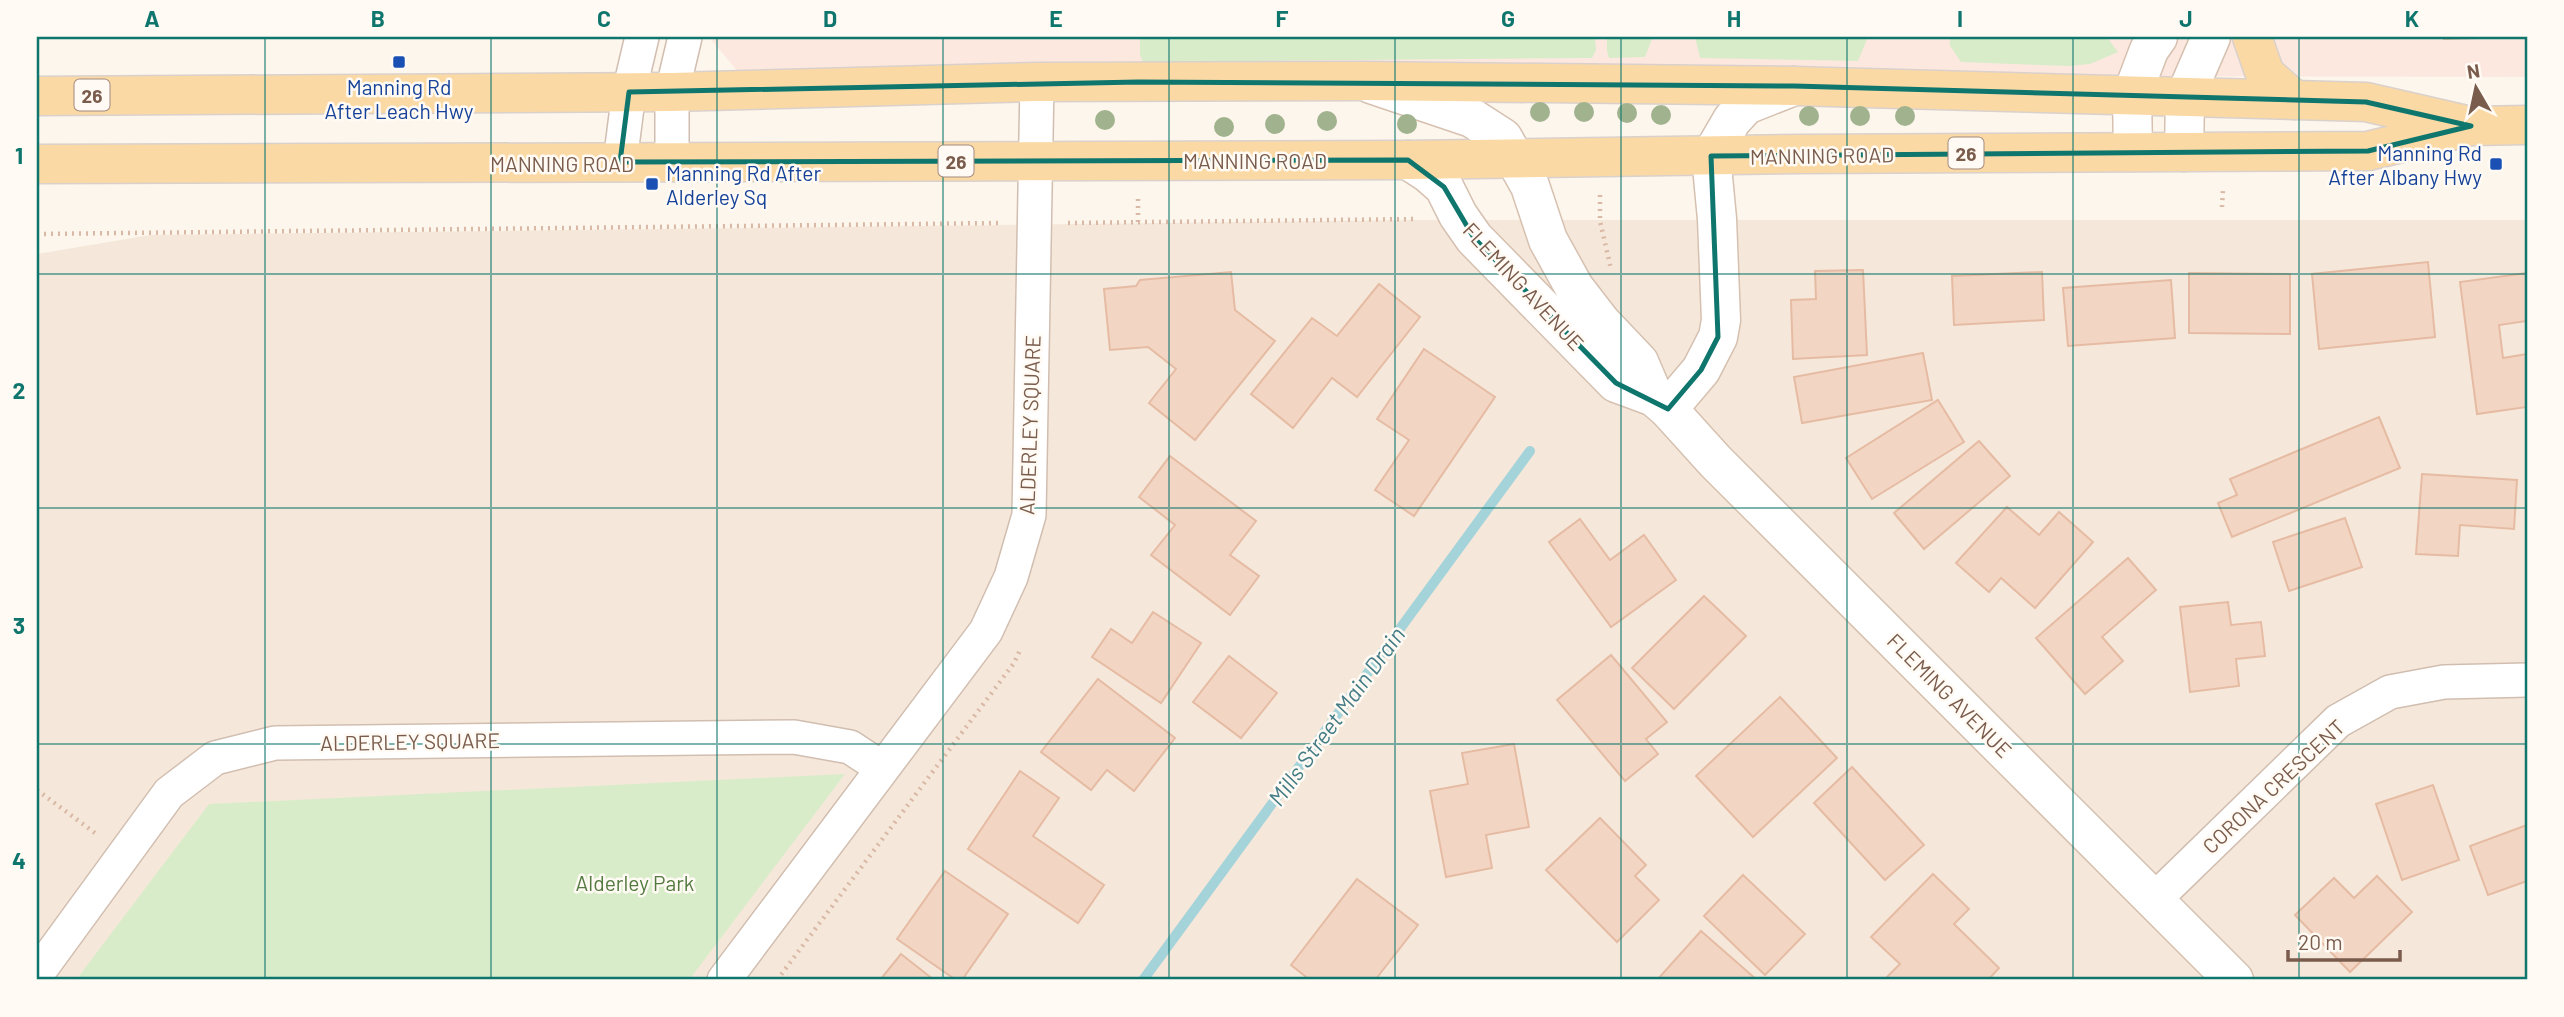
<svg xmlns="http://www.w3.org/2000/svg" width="2564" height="1017" font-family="Barlow,sans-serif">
	<rect width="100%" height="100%" fill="#fdf6ec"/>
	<!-- residential -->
	<polygon fill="#f5e8da" points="1408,220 2527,220 2527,980 37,980 37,254 150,235"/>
	<!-- commercial -->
	<polygon fill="#fde8e0" points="709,37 2527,37 2527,77 739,73"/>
	<!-- green -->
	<g fill="#d8ecc9">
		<polygon points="1140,37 1595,37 1596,50 1592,58 1143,62 1140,55"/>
		<polygon points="1607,37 1653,37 1645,57 1609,58 1607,51"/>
		<polygon points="1695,37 1868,37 1858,61 1700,58"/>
		<polygon points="1950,37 2101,37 2109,40 2118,52 2090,64 2069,66 1961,62 1950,46"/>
		<polygon points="845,774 689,980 76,980 209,804"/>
	</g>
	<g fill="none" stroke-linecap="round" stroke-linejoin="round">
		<!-- stream -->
		<polyline stroke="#a5d3da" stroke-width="10" points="1143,980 1530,451"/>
	</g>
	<!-- building -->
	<g fill="#f3d5c3" stroke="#e6bba3" stroke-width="2">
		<polygon points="2444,37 2511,37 2444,39"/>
		<polygon points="2428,262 2435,337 2319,349 2312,274"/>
		<polygon points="1863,270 1867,355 1793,359 1791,300 1816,299 1815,271"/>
		<polygon points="1231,272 1235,310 1275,341 1195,440 1149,403 1176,369 1148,347 1110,350 1104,289 1136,286 1140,280"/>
		<polygon points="2042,272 2044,320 1954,325 1952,276"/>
		<polygon points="2189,273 2290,274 2290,334 2189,333"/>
		<polygon points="2527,273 2527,321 2499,325 2503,358 2527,354 2527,407 2477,414 2460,282"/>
		<polygon points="2171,280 2175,338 2068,346 2063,288"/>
		<polygon points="1379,284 1420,317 1357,397 1332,378 1293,428 1251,394 1312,318 1337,336"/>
		<polygon points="1424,349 1495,397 1414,516 1375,490 1409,440 1377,419"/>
		<polygon points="1923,353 1932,400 1802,423 1794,377"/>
		<polygon points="1938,400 1964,442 1872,499 1846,458"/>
		<polygon points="2379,417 2400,468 2232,537 2218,503 2237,495 2230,479"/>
		<polygon points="1979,441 2010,476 1924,549 1894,513"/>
		<polygon points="1170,456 1256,521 1230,555 1259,576 1230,615 1151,555 1175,525 1139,497"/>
		<polygon points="2422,474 2517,480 2514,529 2460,525 2458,556 2416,554"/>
		<polygon points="2007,507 2039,535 2059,512 2093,542 2035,608 2001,578 1989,592 1956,563"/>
		<polygon points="2345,518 2362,567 2289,591 2273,542"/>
		<polygon points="1580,519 1610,560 1644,535 1676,580 1611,627 1549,542"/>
		<polygon points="2128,558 2156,590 2102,637 2123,661 2085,694 2036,638"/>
		<polygon points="1704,596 1746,636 1674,709 1632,668"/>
		<polygon points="2228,602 2231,625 2261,622 2265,656 2236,659 2239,686 2190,692 2180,607"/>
		<polygon points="1153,612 1201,643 1161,703 1092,657 1111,629 1132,643"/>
		<polygon points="1611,655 1667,722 1646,739 1658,754 1625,781 1557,700"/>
		<polygon points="1229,656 1277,693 1241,738 1193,702"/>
		<polygon points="1098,679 1175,738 1134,791 1107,770 1091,790 1041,752"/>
		<polygon points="1780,697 1837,758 1753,837 1696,776"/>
		<polygon points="1514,744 1529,827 1486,835 1492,868 1446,877 1430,791 1468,784 1462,753"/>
		<polygon points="1852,767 1924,845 1885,880 1814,803"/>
		<polygon points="1020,771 1059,798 1033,836 1104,885 1078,923 968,849"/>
		<polygon points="2433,785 2459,860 2402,880 2376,804"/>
		<polygon points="1600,818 1646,865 1635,876 1659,900 1617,942 1546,870"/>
		<polygon points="2527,825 2527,881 2488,895 2470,846"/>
		<polygon points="945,871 1008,914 962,980 956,980 897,939"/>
		<polygon points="1933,874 1969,909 1954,924 1999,968 1988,980 1884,980 1900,964 1871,937"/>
		<polygon points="1743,875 1805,934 1765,975 1704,916"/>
		<polygon points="2377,876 2412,912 2350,972 2295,915 2334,878 2354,898"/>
		<polygon points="1357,879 1418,925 1375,980 1310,980 1291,965"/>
		<polygon points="1701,931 1757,980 1657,980"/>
		<polygon points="901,954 934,980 880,980"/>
	</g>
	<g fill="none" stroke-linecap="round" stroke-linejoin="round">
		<!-- street casing -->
		<g stroke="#d1beb0" stroke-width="36">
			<g id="street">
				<polyline points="620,162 629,92 642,37"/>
				<polyline points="672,162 672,92 685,37"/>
				<polyline points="2155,899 2338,721 2390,692 2444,682 2527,680"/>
				<polyline points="37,974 169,793 215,758 275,743 794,737 850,747 882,768"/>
				<polyline points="724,980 986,631 1011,577 1029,515 1037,82"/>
			</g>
		</g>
		<!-- secondary casing -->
		<g stroke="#d6c0b0" stroke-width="41">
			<g id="secondary">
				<polyline points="1371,84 1472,118 1503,138 1530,186 1548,240 1574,287 1601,322 1639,362 1654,397"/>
				<polyline points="2133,152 2132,95 2149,50 2158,37"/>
				<polyline points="2184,152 2185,97 2211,37"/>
				<polyline points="1408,160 1428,173 1444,187 1458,215 1474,238 1616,383 1654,397 1668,409 1715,461 2234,980"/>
				<polyline points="1668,409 1701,370 1718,337 1721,320 1717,219 1711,156 1732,120 1746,105 1794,86"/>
			</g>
		</g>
		<!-- primary casing -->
		<g stroke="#dad1cd" stroke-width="41">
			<g id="primary">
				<polyline points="2252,37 2265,74 2294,100"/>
				<polyline points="37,96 672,92 1037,82 1364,81 1794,86 2366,102 2462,124"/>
				<polyline points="37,164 1408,160 1800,154 2368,151 2471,126 2527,125"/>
			</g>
		</g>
		<!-- path -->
		<g stroke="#d9b8a5" stroke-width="4.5" stroke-dasharray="2 5" stroke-linecap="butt">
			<polyline points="1600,195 1600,221 1611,269"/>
			<polyline points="2222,207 2223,189"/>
			<polyline points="1138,222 1138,198"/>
			<polyline points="1068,223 1417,219"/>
			<polyline points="37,234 1000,223"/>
			<polyline points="37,790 95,833"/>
			<polyline points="777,980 1014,663 1020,650"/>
		</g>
		<!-- street -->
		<use href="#street" stroke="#fff" stroke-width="33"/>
		<!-- secondary -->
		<use href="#secondary" stroke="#fff" stroke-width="38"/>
		<!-- primary -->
		<use href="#primary" stroke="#fbd9a5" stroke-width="38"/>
	</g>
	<!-- trees -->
	<g fill="#a0b28e">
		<circle cx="1540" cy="112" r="10"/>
		<circle cx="1584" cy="112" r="10"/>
		<circle cx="1627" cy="113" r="10"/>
		<circle cx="1661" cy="115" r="10"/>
		<circle cx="1809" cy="116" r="10"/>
		<circle cx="1860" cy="116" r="10"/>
		<circle cx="1905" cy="116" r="10"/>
		<circle cx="1105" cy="120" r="10"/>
		<circle cx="1327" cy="121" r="10"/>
		<circle cx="1275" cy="124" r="10"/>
		<circle cx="1407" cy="124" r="10"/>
		<circle cx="1224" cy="127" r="10"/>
	</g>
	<!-- marked area -->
	<path fill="none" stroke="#0f766e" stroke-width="5" stroke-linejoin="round" d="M1138 82 1794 86 2366 102 2471 126 2368 151 1711 156 1718 337 1701 370 1668 409 1616 383 1474 238 1444 187 1408 160 620 162 629 92Z"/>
	<!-- grid -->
	<path fill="none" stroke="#0f766e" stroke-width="2" stroke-opacity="0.55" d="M265 37V980M491 37V980M717 37V980M943 37V980M1169 37V980M1395 37V980M1621 37V980M1847 37V980M2073 37V980M2299 37V980M37 274H2527M37 508H2527M37 744H2527"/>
	<!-- markers -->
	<g fill="#1a4fb4" stroke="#fffaf3" stroke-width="2.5">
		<rect x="392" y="55" width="14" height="14" rx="3.5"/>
		<rect x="2489" y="157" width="14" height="14" rx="3.5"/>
		<rect x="645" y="177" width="14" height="14" rx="3.5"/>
	</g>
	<g text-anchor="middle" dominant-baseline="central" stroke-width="5" stroke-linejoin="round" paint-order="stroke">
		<!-- shield labels -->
		<g fill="#fffaf3" stroke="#a28b7f" stroke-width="2">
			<rect x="74.5" y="79.5" width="35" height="31" rx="5"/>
			<rect x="1948.5" y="137.5" width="35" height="31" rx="5"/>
			<rect x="938.5" y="145.5" width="35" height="31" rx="5"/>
		</g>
		<g font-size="19" font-weight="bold" fill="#7a5c4d">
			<text x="92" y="95">26</text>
			<text x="1966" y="153">26</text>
			<text x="956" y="161">26</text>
		</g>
		<!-- transit labels -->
		<g font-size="21" fill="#164399" stroke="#fffaf3">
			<text x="399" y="86">Manning Rd<tspan x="399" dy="24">After Leach Hwy</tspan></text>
			<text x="2482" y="152" text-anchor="end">Manning Rd<tspan x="2482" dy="24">After Albany Hwy</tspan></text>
			<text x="666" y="172" text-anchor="start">Manning Rd After<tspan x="666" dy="24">Alderley Sq</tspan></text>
		</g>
		<!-- street labels -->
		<g font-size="21" fill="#7a5c4d" stroke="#fffaf3">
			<text transform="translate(1822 155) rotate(-1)">MANNING ROAD</text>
			<text x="1255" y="160">MANNING ROAD</text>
			<text x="562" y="163">MANNING ROAD</text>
			<text transform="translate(1524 286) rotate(47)">FLEMING AVENUE</text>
			<text transform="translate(1029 425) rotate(-88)">ALDERLEY SQUARE</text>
			<text transform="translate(1950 695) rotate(45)">FLEMING AVENUE</text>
			<text transform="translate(410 741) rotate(-1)">ALDERLEY SQUARE</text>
			<text transform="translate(2273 786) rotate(-43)">CORONA CRESCENT</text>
		</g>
		<!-- park labels -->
		<g font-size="21" fill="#537a41" stroke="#fffaf3">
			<text x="635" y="882">Alderley Park</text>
		</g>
		<!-- water labels -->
		<g font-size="23" font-style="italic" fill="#437c86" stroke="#fffaf3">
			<text transform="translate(1336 716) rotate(-54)">Mills Street Main Drain</text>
		</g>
	</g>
	<!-- border -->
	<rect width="2564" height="1017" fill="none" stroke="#fffaf3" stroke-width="77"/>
	<!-- north arrow -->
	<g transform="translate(2476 88) rotate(351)" stroke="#fffaf3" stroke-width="5" paint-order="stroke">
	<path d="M0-5L12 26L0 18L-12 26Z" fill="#7a5c4d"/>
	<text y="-10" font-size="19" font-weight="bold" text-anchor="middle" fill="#7a5c4d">N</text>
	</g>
	<!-- scale -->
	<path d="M2288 950v10h112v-10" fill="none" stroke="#7a5c4d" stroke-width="3.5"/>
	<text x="2298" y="950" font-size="21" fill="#7a5c4d" stroke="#fffaf3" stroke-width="5" paint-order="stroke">20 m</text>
	<rect x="38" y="38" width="2488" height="940" fill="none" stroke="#0f766e" stroke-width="2.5"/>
	<g font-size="23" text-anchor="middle" font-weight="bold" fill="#0f766e">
		<text x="152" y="27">A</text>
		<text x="378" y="27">B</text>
		<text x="604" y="27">C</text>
		<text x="830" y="27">D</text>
		<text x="1056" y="27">E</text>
		<text x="1282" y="27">F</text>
		<text x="1508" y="27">G</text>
		<text x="1734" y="27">H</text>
		<text x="1960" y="27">I</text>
		<text x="2186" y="27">J</text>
		<text x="2412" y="27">K</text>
		<text x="19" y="164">1</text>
		<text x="19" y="399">2</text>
		<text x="19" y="634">3</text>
		<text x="19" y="869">4</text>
	</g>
</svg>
